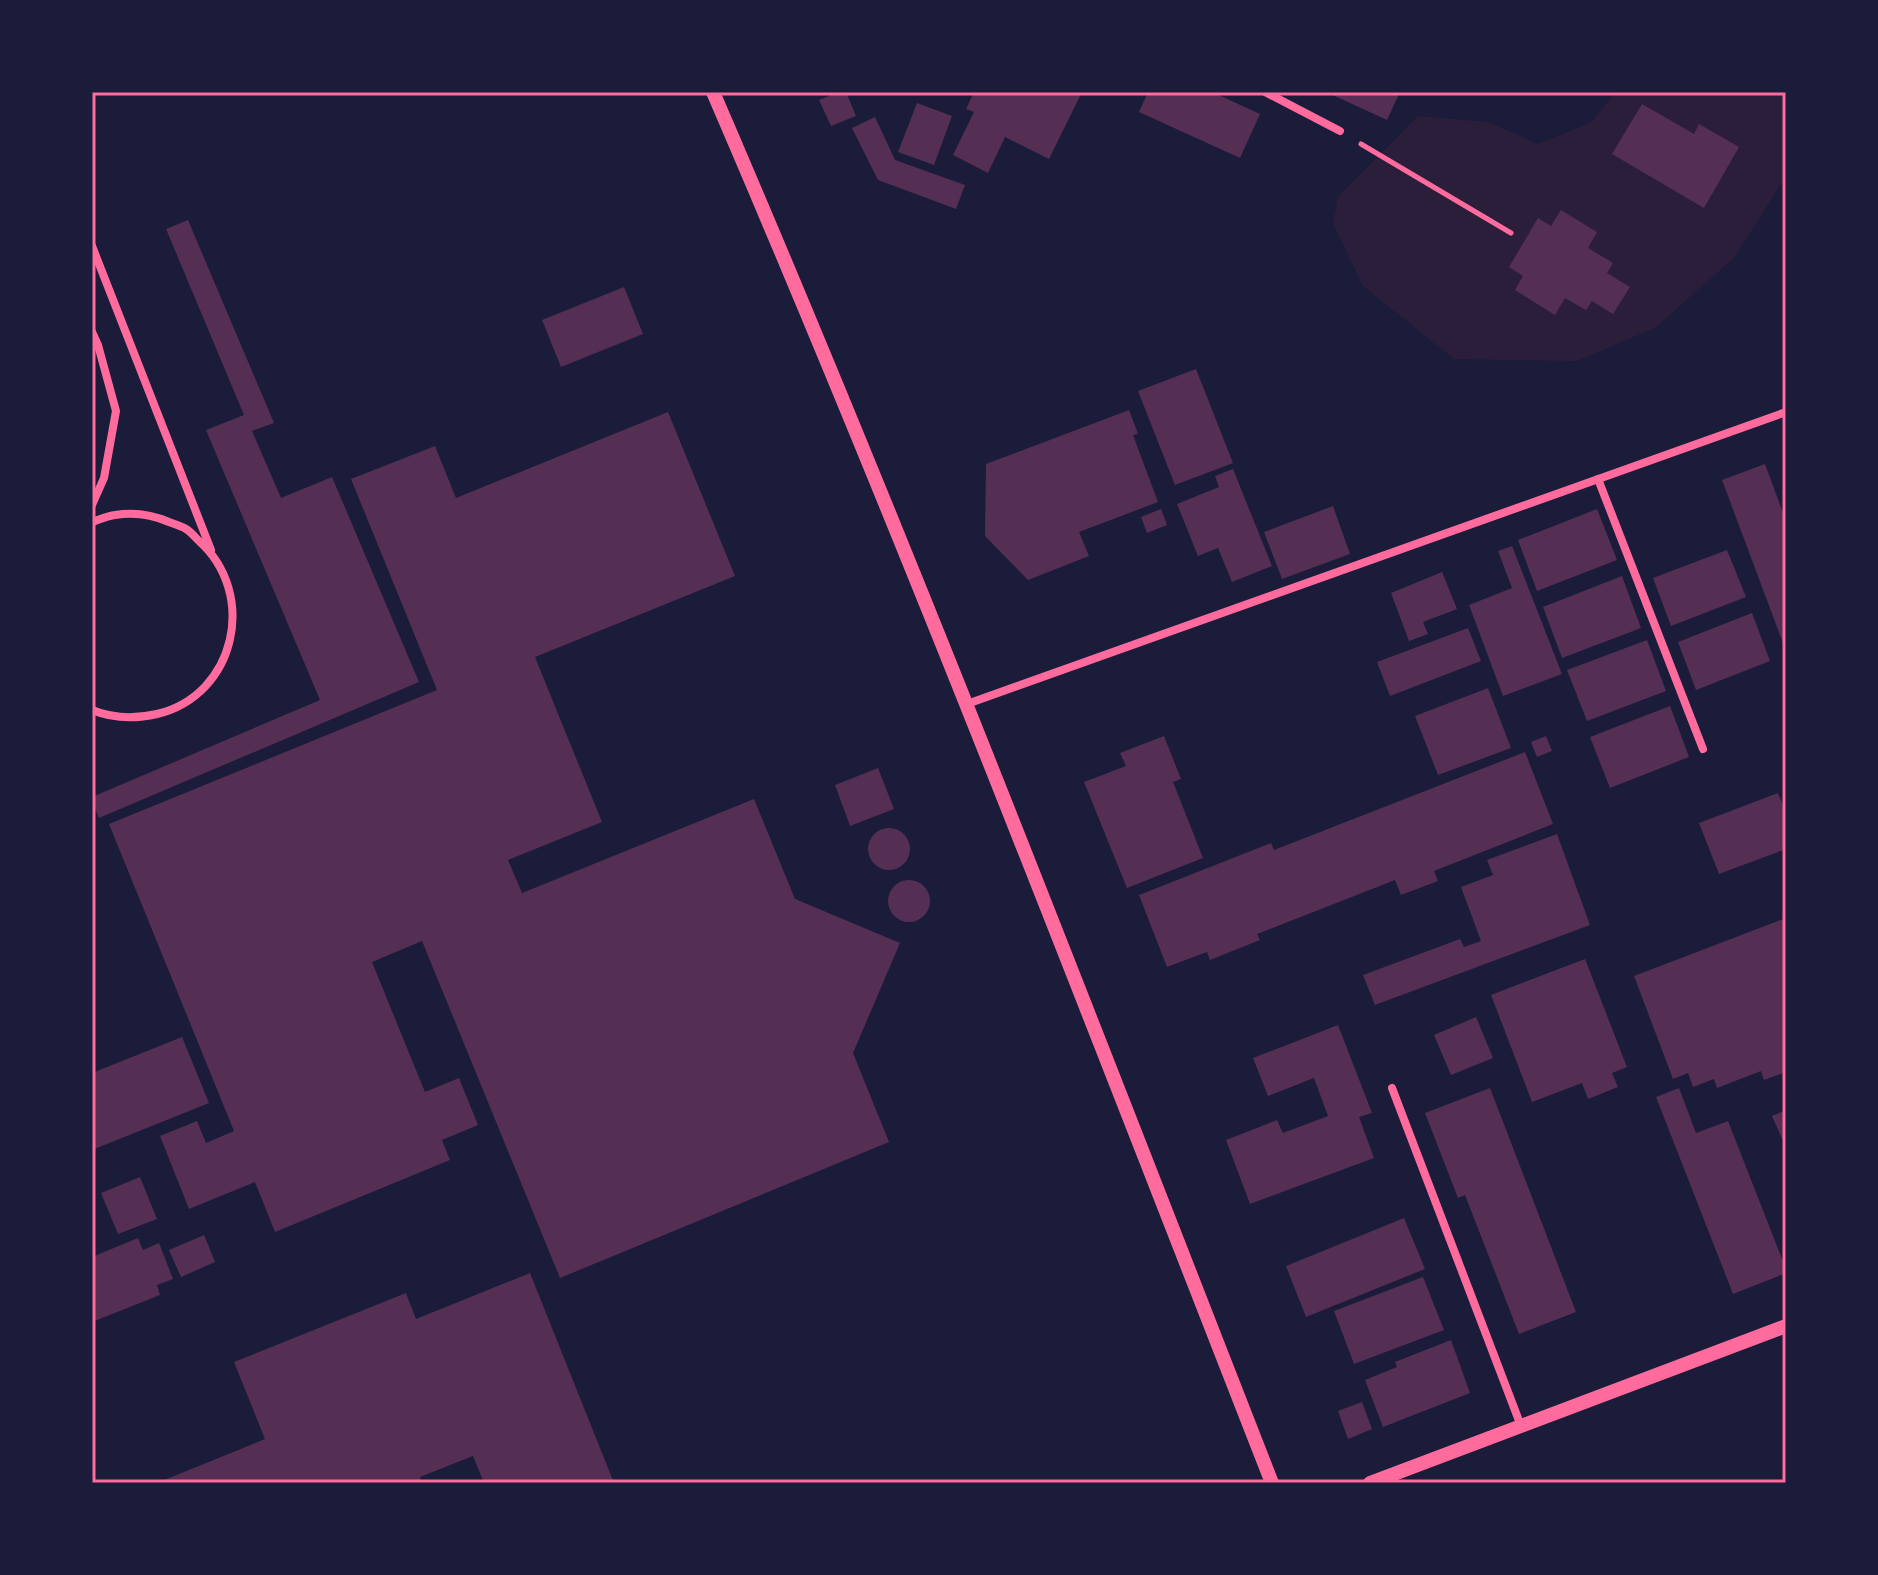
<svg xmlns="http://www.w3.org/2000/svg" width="1878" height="1575" font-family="'Nunito Sans',sans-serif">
	<rect width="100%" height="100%" fill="#1b1b3a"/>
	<!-- green -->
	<polygon fill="#2a1e3b" points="1615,92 1786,92 1786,176 1735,257 1655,328 1577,361 1454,359 1363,286 1333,223 1338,197 1418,116 1488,122 1538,144 1592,122"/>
	<!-- building -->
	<g fill="#542f53">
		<polygon points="839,92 846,92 856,116 831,126 819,100"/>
		<polygon points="974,92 1082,92 1049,159 1005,137 988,173 953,155 974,112 966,109"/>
		<polygon points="1148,92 1212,92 1260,114 1240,158 1139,112"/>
		<polygon points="1326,92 1400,92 1387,120"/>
		<polygon points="917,103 952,116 934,165 898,152"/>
		<polygon points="1642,104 1694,134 1699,124 1739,147 1704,208 1612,154"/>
		<polygon points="875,117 895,160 965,185 956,209 878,180 852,128"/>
		<polygon points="1561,210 1597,232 1588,248 1613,263 1607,273 1630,287 1613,314 1592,301 1586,310 1565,298 1555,315 1515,290 1523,276 1509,267 1538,218 1551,226"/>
		<polygon points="188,220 274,423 252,431 281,498 332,477 419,682 99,818 92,801 92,797 320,700 206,430 244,415 166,229"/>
		<polygon points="624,287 643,334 561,367 542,320"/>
		<polygon points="1196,369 1233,463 1175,485 1138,391"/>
		<polygon points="1129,410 1138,434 1133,435 1158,502 1079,532 1089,556 1028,580 985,536 986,464"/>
		<polygon points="668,412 735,576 535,657 602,822 508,860 522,893 754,799 795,899 900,943 853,1053 889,1142 560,1278 422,941 372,962 425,1092 459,1078 478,1125 442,1140 450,1160 275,1232 255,1182 189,1209 160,1136 197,1121 206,1143 234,1131 109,824 437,690 351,479 435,446 456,498"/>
		<polygon points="1765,464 1786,521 1786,651 1722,480"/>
		<polygon points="1233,469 1272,566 1232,582 1218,548 1198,556 1177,504 1219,487 1215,476"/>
		<polygon points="1333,506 1350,554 1282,579 1264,532"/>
		<polygon points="1161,509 1167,525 1147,533 1141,517"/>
		<polygon points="1597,509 1617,560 1537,591 1518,540"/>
		<polygon points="1512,546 1562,674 1503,696 1469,605 1512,588 1498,551"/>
		<polygon points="1727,550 1746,597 1671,626 1653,578"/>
		<polygon points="1442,572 1457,609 1423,622 1428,634 1409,641 1391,593"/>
		<polygon points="1622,576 1641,628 1562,658 1543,607"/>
		<polygon points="1752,613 1770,661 1696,690 1678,642"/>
		<polygon points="1468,628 1481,661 1390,696 1377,662"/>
		<polygon points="1647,640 1666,691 1587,721 1567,670"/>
		<polygon points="1488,688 1511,748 1438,775 1415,716"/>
		<polygon points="1670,706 1689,757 1610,788 1590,737"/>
		<polygon points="1164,736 1181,779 1173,782 1203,858 1127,888 1084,782 1126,766 1120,753"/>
		<polygon points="1546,736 1552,751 1537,757 1531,742"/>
		<polygon points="1525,752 1553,824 1434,871 1438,881 1401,895 1395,880 1257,934 1260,940 1210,960 1207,952 1167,967 1139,895 1271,843 1274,850"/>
		<polygon points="878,768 894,809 850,826 835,785"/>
		<polygon points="1778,793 1786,813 1786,849 1719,874 1699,823"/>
		<circle cx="889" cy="849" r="21"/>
		<polygon points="1557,834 1590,925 1375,1005 1363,975 1460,939 1464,947 1481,941 1461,887 1493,875 1487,860"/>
		<circle cx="909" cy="901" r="21"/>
		<polygon points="1786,918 1786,1072 1764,1080 1761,1071 1717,1088 1714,1079 1693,1087 1688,1073 1673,1079 1634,976"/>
		<polygon points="1585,959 1627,1067 1612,1073 1618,1087 1588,1099 1582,1083 1532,1102 1491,995"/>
		<polygon points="1476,1017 1493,1058 1451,1075 1434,1035"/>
		<polygon points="1338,1025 1372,1113 1359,1117 1374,1158 1250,1204 1226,1140 1277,1120 1283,1133 1328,1116 1314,1078 1268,1096 1253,1058"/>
		<polygon points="182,1037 209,1103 92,1150 92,1073"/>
		<polygon points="1490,1088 1576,1312 1519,1334 1465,1195 1458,1198 1425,1113"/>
		<polygon points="1679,1088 1696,1133 1728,1121 1786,1269 1786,1273 1733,1294 1656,1097"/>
		<polygon points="1786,1110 1786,1143 1784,1143 1772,1116"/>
		<polygon points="140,1177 157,1219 118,1234 101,1193"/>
		<polygon points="1404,1218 1425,1269 1306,1317 1286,1266"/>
		<polygon points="204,1235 215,1262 181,1277 169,1250"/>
		<polygon points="138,1238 143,1250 159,1243 173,1279 157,1285 160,1295 92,1322 92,1257"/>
		<polygon points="530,1273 614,1483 484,1483 473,1456 420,1477 422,1483 157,1483 265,1439 234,1362 406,1293 416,1319"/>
		<polygon points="1423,1277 1444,1330 1354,1364 1334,1311"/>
		<polygon points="1451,1340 1470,1393 1383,1427 1365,1380 1397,1367 1395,1362"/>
		<polygon points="1362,1402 1372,1429 1348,1439 1338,1411"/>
	</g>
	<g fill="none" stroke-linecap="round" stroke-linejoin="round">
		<!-- path -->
		<polyline stroke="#ff6b9d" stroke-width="5" points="1361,144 1511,233"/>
		<!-- minor -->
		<g stroke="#ff6b9d" stroke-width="8">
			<polyline points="1265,92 1340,131"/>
			<polyline points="92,246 211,550"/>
			<polyline points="92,332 98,345 116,411 104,478 92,505"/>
			<polyline points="1598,479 1703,749"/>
			<path d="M92 522C99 520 107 516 115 515 133 512 153 515 169 522 174 524 181 526 186 529 191 532 195 537 199 541 258 594 236 695 157 714 135 719 114 719 92 710"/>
			<polyline points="967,704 1786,412"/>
			<polyline points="1392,1088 1521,1426"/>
		</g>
		<!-- tertiary -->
		<g stroke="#ff6b9d" stroke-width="14">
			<path d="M713 92C911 551 1090 1018 1272 1483"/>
			<polyline points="1370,1483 1786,1326"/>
		</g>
	</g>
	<!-- border -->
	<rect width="1878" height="1575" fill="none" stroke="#1b1b3a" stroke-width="188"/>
	<rect x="94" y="94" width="1690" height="1387" fill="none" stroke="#ff6b9d" stroke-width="3"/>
</svg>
